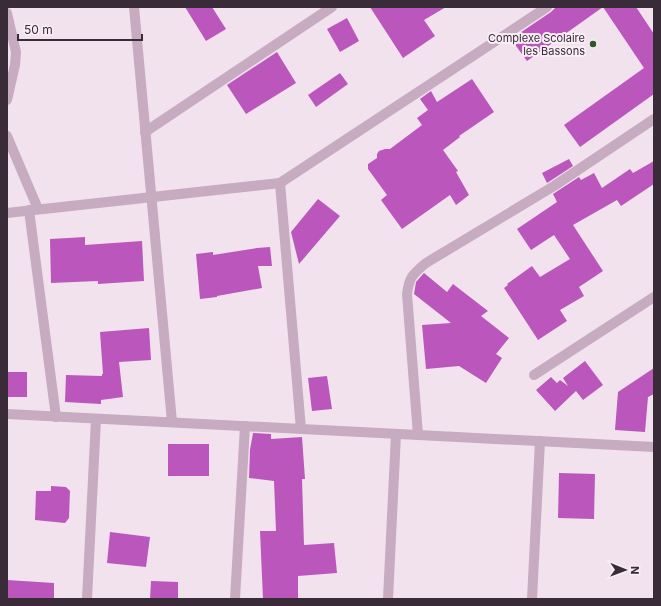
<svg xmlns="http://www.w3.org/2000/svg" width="661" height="606" font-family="Inter,sans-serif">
	<rect width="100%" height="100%" fill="#f2e2ed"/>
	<!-- building -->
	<g fill="#bb56bc">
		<polygon points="185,7 212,7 226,29 206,41"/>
		<polygon points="370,7 446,7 424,20 435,36 403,58"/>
		<polygon points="556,7 603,7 527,61 511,39 551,12"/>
		<polygon points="603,7 636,7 654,34 654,94 580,147 564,125 644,68"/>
		<polygon points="347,18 359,41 340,52 327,29"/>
		<polygon points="277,52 296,83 246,114 227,85"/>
		<polygon points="340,73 348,84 316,107 308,95"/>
		<polygon points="472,79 494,112 459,136 460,137 443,150 458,171 456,172 469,195 456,205 450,195 402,229 381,200 387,195 368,169 368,164 377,158 377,154 379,151 385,149 390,149 422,125 417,118 428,110 420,99 431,91 437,102"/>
		<polygon points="569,159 573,166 547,183 542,173"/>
		<polygon points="654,161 654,184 621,206 617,200 573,225 603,271 579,287 584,296 560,310 567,321 538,340 504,288 508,285 507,284 532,266 540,277 570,259 554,235 531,250 517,229 557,202 553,194 579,177 581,180 594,173 602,188 630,169 633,173"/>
		<polygon points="318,199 340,216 299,264 291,232"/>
		<polygon points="85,237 85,245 142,241 144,281 98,284 98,281 51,283 50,239"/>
		<polygon points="270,247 272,266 258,266 262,288 217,296 217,297 200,299 196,254 213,252 213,255 257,248"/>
		<polygon points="424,273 447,292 453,284 488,311 481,316 509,338 496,354 502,358 486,383 459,366 426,369 422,325 451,323 414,294 416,282"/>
		<polygon points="149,328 151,360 119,362 123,397 101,400 101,404 65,402 66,375 102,376 102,374 103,374 100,332"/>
		<polygon points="585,361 603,385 583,400 576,391 555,411 536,390 551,377 557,383 560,380 568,386 563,378"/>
		<polygon points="654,368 654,394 648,397 645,432 615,430 618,392"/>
		<rect x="7" y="372" width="20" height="25"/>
		<polygon points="327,376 332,409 312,411 308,378"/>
		<polygon points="253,433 271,434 271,439 302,437 305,479 302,479 304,545 334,543 337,573 298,576 298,599 263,599 260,531 276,531 274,481 249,478 250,450"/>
		<rect x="168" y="444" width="41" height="32"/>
		<polygon points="559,473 595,474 594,519 558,518"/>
		<polygon points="51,486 66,487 70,491 69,518 65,523 35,520 36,491 51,491"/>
		<polygon points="110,532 150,537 146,567 107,563"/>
		<polygon points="7,580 54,583 54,599 7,599"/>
		<polygon points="151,581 178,582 178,599 150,599"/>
	</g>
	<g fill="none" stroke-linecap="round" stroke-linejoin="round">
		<!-- minor -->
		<g stroke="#c6abc1" stroke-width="10">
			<polyline points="134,7 172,422"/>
			<polyline points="7,13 16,52 15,65 7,100"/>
			<polyline points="145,132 332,7"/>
			<polyline points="7,136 38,209"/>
			<polyline points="280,183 301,429"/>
			<polyline points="29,210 56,417"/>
			<polyline points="7,213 280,183 547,7"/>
			<polyline points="534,375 654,297"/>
			<polyline points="7,414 654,447"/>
			<path d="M418 435 407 294C409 277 413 274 426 263L554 186 654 119"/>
			<polyline points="87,599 96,419"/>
			<polyline points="235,599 245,426"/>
			<polyline points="388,599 396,434"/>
			<polyline points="532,599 540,441"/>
		</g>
	</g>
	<!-- markers -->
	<circle fill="#2e5725" stroke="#f9eef6" stroke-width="1.5" cx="593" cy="44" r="4"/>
	<g text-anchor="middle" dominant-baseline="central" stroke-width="4" stroke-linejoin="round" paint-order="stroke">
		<!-- poi labels -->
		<g font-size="11" fill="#392c38" stroke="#f9eef6" text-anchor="end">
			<text x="585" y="38">Complexe Scolaire<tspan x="585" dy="13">les Bassons</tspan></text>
		</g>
	</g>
	<!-- border -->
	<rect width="661" height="606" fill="none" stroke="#392c38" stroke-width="16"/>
	<!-- north arrow -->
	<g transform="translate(625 570) rotate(91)" stroke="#f9eef6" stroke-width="3" paint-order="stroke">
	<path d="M0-3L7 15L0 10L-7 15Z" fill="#392c38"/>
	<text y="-6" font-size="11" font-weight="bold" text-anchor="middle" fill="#392c38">N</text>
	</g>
	<!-- scale -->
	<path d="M18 34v6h124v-6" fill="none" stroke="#392c38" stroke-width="2"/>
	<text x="24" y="34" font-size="12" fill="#392c38" stroke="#f9eef6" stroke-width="3" paint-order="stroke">50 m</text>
</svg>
